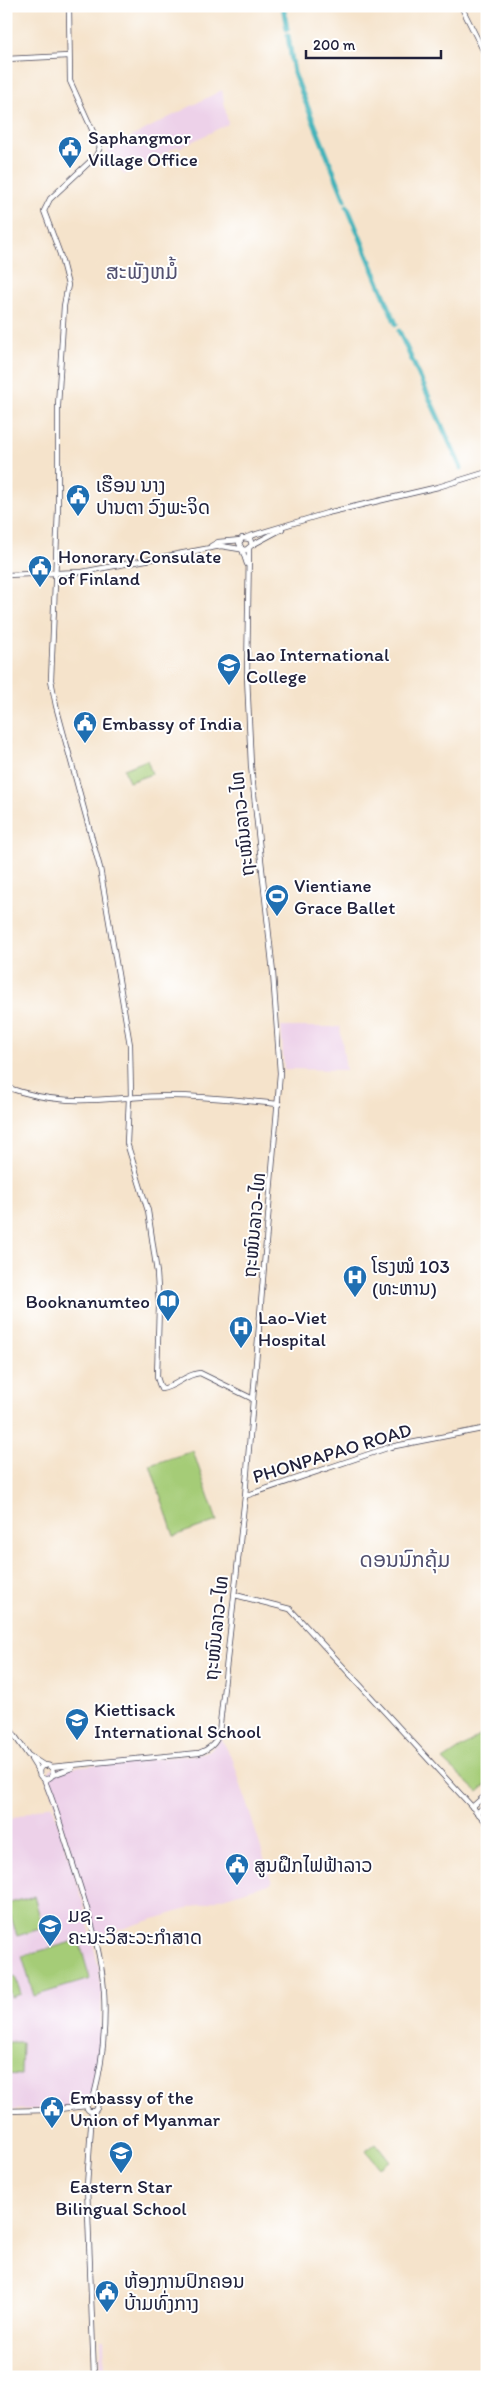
<svg xmlns="http://www.w3.org/2000/svg" width="493" height="2383" font-family="Itim,'Noto Sans Lao',sans-serif">
	<rect width="100%" height="100%" fill="#fff"/>
	<filter id="ink" filterUnits="userSpaceOnUse"><feTurbulence type="fractalNoise" baseFrequency=".02" numOctaves="2"/><feDisplacementMap in="SourceGraphic" scale="10" xChannelSelector="R" yChannelSelector="G"/><feConvolveMatrix kernelMatrix="1 2 1 2 8 2 1 2 1" color-interpolation-filters="sRGB"/></filter>
	<filter id="wash" filterUnits="userSpaceOnUse"><feTurbulence type="fractalNoise" baseFrequency=".0096" numOctaves="4" result="noise"/><feDisplacementMap in="SourceGraphic" scale="20" xChannelSelector="R" yChannelSelector="G"/><feGaussianBlur stdDeviation="1.12" result="paint"/><feColorMatrix in="noise" values="0 0 0 0 0 0 0 0 0 0 0 0 0 0 0 0 0 1.4 0 .05"/><feComposite in="paint" operator="in"/></filter>
	<g filter="url(#wash)">
		<rect width="100%" height="100%" fill="#f5e3cb"/>
		<!-- built -->
		<g fill="#edd1e9">
			<polygon points="222,90 228,124 179,148 178,146 124,175 106,150"/>
			<polygon points="281,1027 340,1027 346,1070 284,1069"/>
			<polygon points="220,1736 233,1760 272,1883 95,1937 47,1775 51,1769 200,1754 210,1750 218,1742"/>
			<polygon points="52,1804 80,1891 99,1969 102,1991 98,2074 92,2098 85,2104 55,2109 6,2110 6,1821"/>
			<polygon points="101,2339 104,2339 105,2377 102,2377"/>
		</g>
		<!-- green -->
		<g fill="#a5cc77" stroke="#647759">
			<polygon points="147,760 152,774 129,782 124,769"/>
			<polygon points="193,1451 217,1521 174,1536 150,1465"/>
			<polygon points="487,1731 487,1784 478,1792 443,1760"/>
			<polygon points="34,1896 43,1928 17,1936 7,1904"/>
			<polygon points="79,1940 90,1979 34,1996 22,1956"/>
			<polygon points="15,1976 21,1994 11,1997 6,1979"/>
			<polygon points="8,2042 22,2042 21,2075 7,2074"/>
			<polygon points="376,2143 390,2161 380,2168 366,2151"/>
		</g>
		<g fill="none" stroke-linecap="round" stroke-linejoin="round">
			<!-- canal -->
			<g stroke="#43b3ba" stroke-width="5">
				<polyline points="283,6 287,29"/>
				<polyline points="288,36 294,73 345,200"/>
				<polyline points="347,206 396,324"/>
				<polyline points="399,331 461,468"/>
			</g>
		</g>
	</g>
	<g filter="url(#ink)">
		<g fill="none" stroke-linecap="round" stroke-linejoin="round">
			<!-- minor casing -->
			<g stroke="#423f51" stroke-width="6">
				<g id="minor">
					<polyline points="69,6 70,81 100,147 96,156 50,199 44,211 60,254 68,285 64,306 58,406 58,509 51,680 56,706 100,868 130,1045 131,1098"/>
					<polyline points="461,6 487,58"/>
					<polyline points="6,59 69,56"/>
					<polyline points="247,537 327,513 438,487 487,472"/>
					<polyline points="252,545 282,529"/>
					<polyline points="211,546 218,542 241,540"/>
					<polyline points="242,549 247,564"/>
					<polyline points="6,575 82,572 221,546 246,550 252,545 250,539 242,538 239,543 241,547"/>
					<path d="M6 1087C69 1110 109 1096 172 1096 208 1096 243 1101 279 1104"/>
					<path d="M129 1098 127 1143 148 1211 157 1273 159 1305 157 1377 161 1389C176 1387 185 1374 200 1373L253 1399"/>
					<polyline points="245,1496 390,1447 487,1428"/>
					<polyline points="235,1595 290,1609 487,1823"/>
					<polyline points="6,1723 28,1755 45,1766"/>
					<polyline points="31,1759 39,1772"/>
					<circle cx="46" cy="1772" r="7"/>
					<path d="M51 1767 199 1753C209 1749 216 1744 219 1733L245 1496 280 1073 273 973 251 766 247 676 249 548"/>
					<polyline points="53,1775 72,1768"/>
					<path d="M44 1779C55 1804 62 1831 71 1858 84 1900 101 1946 104 1991 106 2026 102 2066 93 2100"/>
					<polyline points="472,1807 487,1794"/>
					<polyline points="477,1813 487,1804"/>
					<circle cx="92" cy="2106" r="5.5"/>
					<polyline points="6,2111 50,2110 86,2106"/>
					<polyline points="92,2111 87,2186 94,2377"/>
				</g>
			</g>
			<!-- minor -->
			<use href="#minor" stroke="#fff" stroke-width="4.5"/>
		</g>
	</g>
	<!-- icons -->
	<defs>
		<g id="civic-pin" transform="scale(1.25)"><path d="M0 17L-7.5 6A9.5 9.5 0 1 1 7.5 6Z" fill="#1f6fb2" stroke="#fff"/><path d="M-.6-6.5H3V-4.5H.6V-3L4-1V1h2V6H-6V1h2V-1L-.6-3ZM-1.2 2.5V6h2.4V2.5Z" fill="#fff"/></g>
		<g id="university-pin" transform="scale(1.25)"><path d="M0 17L-7.5 6A9.5 9.5 0 1 1 7.5 6Z" fill="#1f6fb2" stroke="#fff"/><path d="M0-5L7-2L0 1L-7-2ZM-4 1L0 2.5L4 1V4Q0 6-4 4Z" fill="#fff"/></g>
		<g id="stadium-pin" transform="scale(1.25)"><path d="M0 17L-7.5 6A9.5 9.5 0 1 1 7.5 6Z" fill="#1f6fb2" stroke="#fff"/><path d="M0-5a6.5 5 0 1 0 0 10a6.5 5 0 1 0 0-10ZM-3.5-1.8h7v3.6h-7Z" fill="#fff"/></g>
		<g id="hospital-pin" transform="scale(1.25)"><path d="M0 17L-7.5 6A9.5 9.5 0 1 1 7.5 6Z" fill="#1f6fb2" stroke="#fff"/><path d="M-5-5h3v3.5h4V-5h3V5h-3V1.5h-4V5h-3Z" fill="#fff"/></g>
		<g id="library-pin" transform="scale(1.25)"><path d="M0 17L-7.5 6A9.5 9.5 0 1 1 7.5 6Z" fill="#1f6fb2" stroke="#fff"/><path d="M-6-4Q-3-5.5-.7-3.5V5Q-3 3-6 4ZM6-4Q3-5.5 .7-3.5V5Q3 3 6 4Z" fill="#fff"/></g>
		<g id="school-pin" transform="scale(1.25)"><path d="M0 17L-7.5 6A9.5 9.5 0 1 1 7.5 6Z" fill="#1f6fb2" stroke="#fff"/><path d="M0-5L7-2L0 1L-7-2ZM-4 1L0 2.5L4 1V4Q0 6-4 4Z" fill="#fff"/></g>
	</defs>
	<g fill-rule="evenodd">
		<use href="#civic-pin" x="70" y="148"/>
		<use href="#civic-pin" x="78" y="496"/>
		<use href="#civic-pin" x="40" y="567"/>
		<use href="#university-pin" x="229" y="665"/>
		<use href="#civic-pin" x="85" y="723"/>
		<use href="#stadium-pin" x="277" y="896"/>
		<use href="#hospital-pin" x="355" y="1277"/>
		<use href="#library-pin" x="168" y="1301"/>
		<use href="#hospital-pin" x="241" y="1328"/>
		<use href="#school-pin" x="77" y="1720"/>
		<use href="#civic-pin" x="237" y="1865"/>
		<use href="#university-pin" x="50" y="1926"/>
		<use href="#civic-pin" x="52" y="2108"/>
		<use href="#school-pin" x="121" y="2153"/>
		<use href="#civic-pin" x="107" y="2292"/>
	</g>
	<g text-anchor="middle" dominant-baseline="central" stroke-width="4" stroke-linejoin="round" paint-order="stroke">
		<!-- poi labels -->
		<g font-size="19" fill="#22223b" stroke="#fff" text-anchor="start">
			<text x="88" y="137">Saphangmor<tspan x="88" dy="22">Village Office</tspan></text>
			<text x="96" y="485">ເຮືອນ ນາງ<tspan x="96" dy="22">ປານຕາ ວົງພະຈິດ</tspan></text>
			<text x="58" y="556">Honorary Consulate<tspan x="58" dy="22">of Finland</tspan></text>
			<text x="246" y="654">Lao International<tspan x="246" dy="22">College</tspan></text>
			<text x="102" y="723">Embassy of India</text>
			<text x="294" y="885">Vientiane<tspan x="294" dy="22">Grace Ballet</tspan></text>
			<text x="372" y="1266">ໂຮງໝໍ 103<tspan x="372" dy="22">(ທະຫານ)</tspan></text>
			<text x="150" y="1301" text-anchor="end">Booknanumteo</text>
			<text x="258" y="1317">Lao-Viet<tspan x="258" dy="22">Hospital</tspan></text>
			<text x="94" y="1709">Kiettisack<tspan x="94" dy="22">International School</tspan></text>
			<text x="254" y="1865">ສູນຝຶກໄຟຟ້າລາວ</text>
			<text x="68" y="1915">ມຊ -<tspan x="68" dy="22">ຄະນະວິສະວະກຳສາດ</tspan></text>
			<text x="70" y="2097">Embassy of the<tspan x="70" dy="22">Union of Myanmar</tspan></text>
			<text x="121" y="2186" text-anchor="middle">Eastern Star<tspan x="121" dy="22">Bilingual School</tspan></text>
			<text x="124" y="2281">ຫ້ອງການປົກຄອນ<tspan x="124" dy="22">ບ້າມທົ່ງກາງ</tspan></text>
		</g>
		<!-- street labels -->
		<g font-size="19" fill="#22223b" stroke="#fff">
			<text transform="translate(242 824) rotate(-96)">ຖະໜົນລາວ-ໄທ</text>
			<text transform="translate(254 1225) rotate(-85)">ຖະໜົນລາວ-ໄທ</text>
			<text transform="translate(332 1453) rotate(-17)">PHONPAPAO ROAD</text>
			<text transform="translate(216 1628) rotate(-84)">ຖະໜົນລາວ-ໄທ</text>
		</g>
		<!-- quarter labels -->
		<g font-size="21" fill="#52506f" stroke="#fff">
			<text x="142" y="271">ສະພັງຫມໍ້</text>
			<text x="405" y="1559">ດອນນົກຄຸ້ມ</text>
		</g>
	</g>
	<!-- margin -->
	<rect width="493" height="2383" fill="none" stroke="#fff" stroke-width="25"/>
	<!-- scale -->
	<path d="M306 50v8h135v-8" fill="none" stroke="#22223b" stroke-width="2.5"/>
	<text x="313" y="50" font-size="15" fill="#22223b" stroke="#ffffff" stroke-width="4" paint-order="stroke">200 m</text>
</svg>
